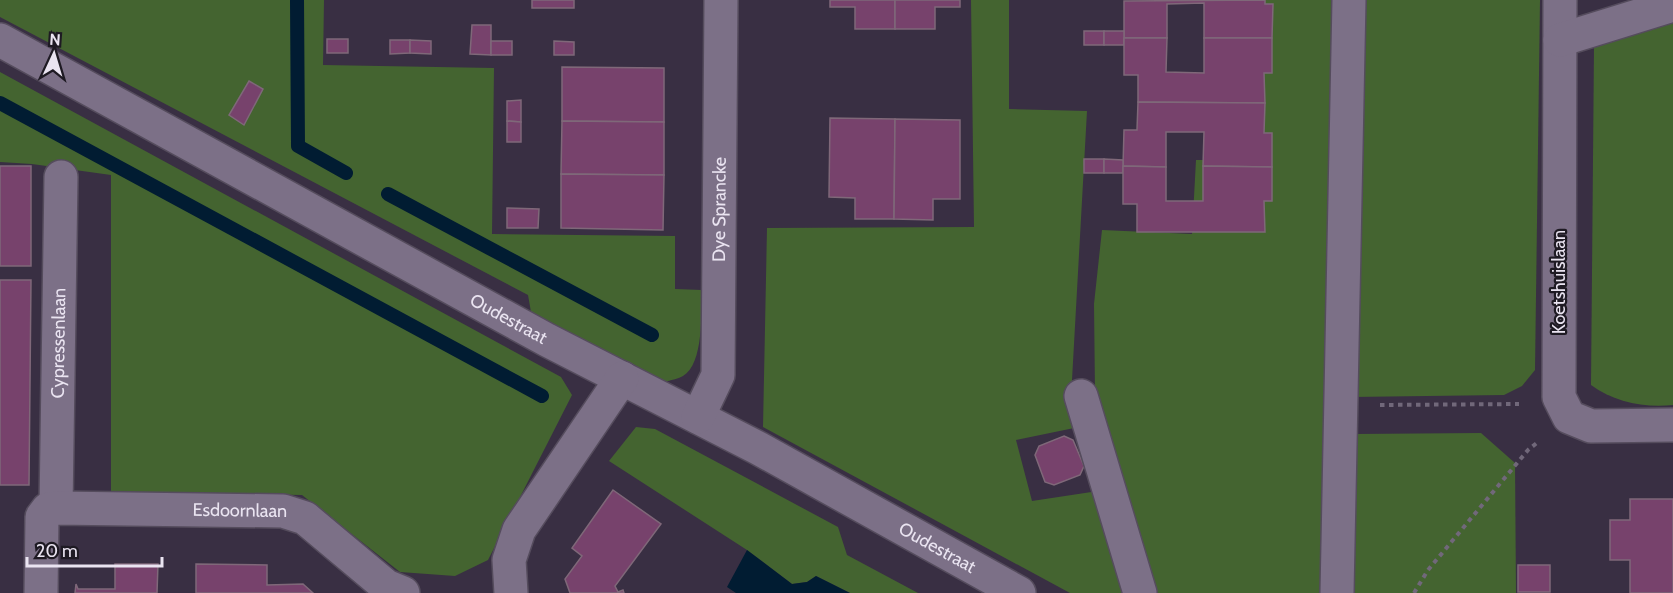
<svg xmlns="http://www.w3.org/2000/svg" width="1673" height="593" font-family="Cabin,sans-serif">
	<rect width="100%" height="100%" fill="#392f43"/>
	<!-- green -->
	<g fill="#446430">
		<path d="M0 0H324L323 65 494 68 492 234 675 236V289L702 290C701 312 704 364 683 376 678 379 670 380 665 382L531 312 528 295 0 17Z"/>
		<polygon points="971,0 1009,0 1009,109 1087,111 1072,380 1079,427 1016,440 1032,501 1098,491 1122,565 1121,593 1070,593 763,427 767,228 974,227"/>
		<polygon points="1238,0 1333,0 1322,593 1151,593 1095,393 1094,304 1102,230 1192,234 1196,160 1253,160 1238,94"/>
		<polygon points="1358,0 1540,0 1535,370 1522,386 1504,395 1351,397"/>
		<path d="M1673 21V405C1644 408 1614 402 1591 385L1594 47Z"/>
		<polygon points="0,72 561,377 572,395 488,560 455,576 400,572 302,495 111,492 111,175 32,164 0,162"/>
		<polygon points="636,427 655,429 838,527 847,555 918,593 850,593 816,576 807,582 792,584 747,550 609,461"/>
		<polygon points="1481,433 1515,463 1516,593 1353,593 1355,434"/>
	</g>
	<!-- water -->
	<polygon fill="#011c32" points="747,550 792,584 807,582 816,576 850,593 736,593 727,587"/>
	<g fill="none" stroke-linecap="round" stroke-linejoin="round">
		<!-- stream -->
		<g stroke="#011c32" stroke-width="14">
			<polyline points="297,0 298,146 346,173"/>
			<polyline points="0,103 542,396"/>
			<polyline points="388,194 652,335"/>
		</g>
	</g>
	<!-- building -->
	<g fill="#77426c" stroke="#7f6879" stroke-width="1.5">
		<rect x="532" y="0" width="42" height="8"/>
		<polygon points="830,0 895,0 895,29 855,29 855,7 830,7"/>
		<polygon points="895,0 960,0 960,7 935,7 935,29 895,29"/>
		<polygon points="1265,0 1265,4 1273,4 1272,38 1204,38 1204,3 1167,4 1167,38 1124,38 1124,1"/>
		<polygon points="472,25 491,25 491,55 470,54"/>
		<rect x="1084" y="31" width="20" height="14"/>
		<rect x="1104" y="31" width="20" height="14"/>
		<polygon points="1124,38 1167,38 1166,72 1204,73 1204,38 1272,38 1272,73 1264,73 1265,103 1138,102 1138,75 1124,75"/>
		<rect x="327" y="39" width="21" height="14"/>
		<polygon points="390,40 410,40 410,53 390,54"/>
		<polygon points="410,40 431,41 431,54 410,53"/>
		<rect x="491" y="41" width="21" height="14"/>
		<polygon points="554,41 574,42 574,55 554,55"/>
		<polygon points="562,67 664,68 664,122 562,121"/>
		<polygon points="249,81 263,89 244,125 229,115"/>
		<polygon points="521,100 521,122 507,121 507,101"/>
		<polygon points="1138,102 1265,103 1264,133 1272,133 1272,167 1203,166 1204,132 1166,132 1166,167 1123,166 1124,130 1137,130"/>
		<polygon points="830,118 895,119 894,219 855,219 855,198 829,197"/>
		<polygon points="895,119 960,120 960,199 933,199 933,220 894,219"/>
		<polygon points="507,121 521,122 521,142 507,142"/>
		<polygon points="562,121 664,122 664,175 561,174"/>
		<rect x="1084" y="159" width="20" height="14"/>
		<polygon points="1104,159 1123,160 1123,173 1104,173"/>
		<rect x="0" y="166" width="31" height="100"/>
		<polygon points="1123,166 1166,167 1166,201 1203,201 1203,166 1272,167 1272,201 1264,201 1265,232 1137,232 1137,204 1123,204"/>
		<polygon points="561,174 664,175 663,230 561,228"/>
		<polygon points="507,208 539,209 538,228 507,228"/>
		<polygon points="0,280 31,280 29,485 0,485"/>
		<polygon points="1064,436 1073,440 1084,466 1080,475 1054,485 1045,482 1035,455 1039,446"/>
		<polygon points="613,490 661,524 615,586 618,592 623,590 624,593 570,593 565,579 582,556 572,548"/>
		<polygon points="1630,499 1673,499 1673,593 1630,593 1630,560 1610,560 1610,520 1630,520"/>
		<polygon points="115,564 158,564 157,593 75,593 76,584 78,589 115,589"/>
		<polygon points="196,564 267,565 267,585 303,584 313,593 196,593"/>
		<rect x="1518" y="565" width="32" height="27"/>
	</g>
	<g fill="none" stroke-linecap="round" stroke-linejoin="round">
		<!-- minor casing -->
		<g stroke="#554c5d" stroke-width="36">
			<g id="minor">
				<polyline points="1560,0 1559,397 1569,417 1591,426 1673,425"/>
				<path id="s1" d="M0 40 547 340 758 448 1019 593"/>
				<polyline points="1560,40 1673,5"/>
				<polyline points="1081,396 1140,593"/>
				<path id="s2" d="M698 417 718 375 721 0"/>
				<path id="s3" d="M56 508 61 177"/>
				<path id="s4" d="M41 593 42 517 48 509 56 508 283 511 305 518 386 586 403 593"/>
				<polyline points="511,593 509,560 519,530 622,378"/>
				<polyline points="1337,593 1349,0"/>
			</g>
		</g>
		<!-- path -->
		<g stroke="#71687a" stroke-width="4" stroke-dasharray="4.5 4.5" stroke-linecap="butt">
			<polyline points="1380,405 1519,404"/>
			<polyline points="1414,593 1428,570 1528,450 1538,442"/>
		</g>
		<!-- minor -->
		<use href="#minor" stroke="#7c7087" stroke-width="33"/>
	</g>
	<g text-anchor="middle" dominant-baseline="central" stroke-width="4.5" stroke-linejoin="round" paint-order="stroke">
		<!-- street labels -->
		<g font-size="18" fill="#eae4f1" stroke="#1e1a23">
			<text stroke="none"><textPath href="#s2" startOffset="212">Dye Sprancke</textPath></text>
			<text transform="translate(1559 282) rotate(-90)">Koetshuislaan</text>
			<text stroke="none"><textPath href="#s1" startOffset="580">Oudestraat</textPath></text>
			<text stroke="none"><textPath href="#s3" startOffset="165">Cypressenlaan</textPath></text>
			<text stroke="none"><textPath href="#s4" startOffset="278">Esdoornlaan</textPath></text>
			<text stroke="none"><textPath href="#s1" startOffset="1066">Oudestraat</textPath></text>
		</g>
	</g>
	<!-- north arrow -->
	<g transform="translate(54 54) rotate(4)" stroke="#1e1a23" stroke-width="4.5" paint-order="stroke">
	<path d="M0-4.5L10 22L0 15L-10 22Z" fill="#eae4f1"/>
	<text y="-9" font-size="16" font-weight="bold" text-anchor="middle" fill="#eae4f1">N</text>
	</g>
	<!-- scale -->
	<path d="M27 557v9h135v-9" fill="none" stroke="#eae4f1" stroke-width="3"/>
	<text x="36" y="557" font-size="18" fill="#eae4f1" stroke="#1e1a23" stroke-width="4.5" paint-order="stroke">20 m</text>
</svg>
